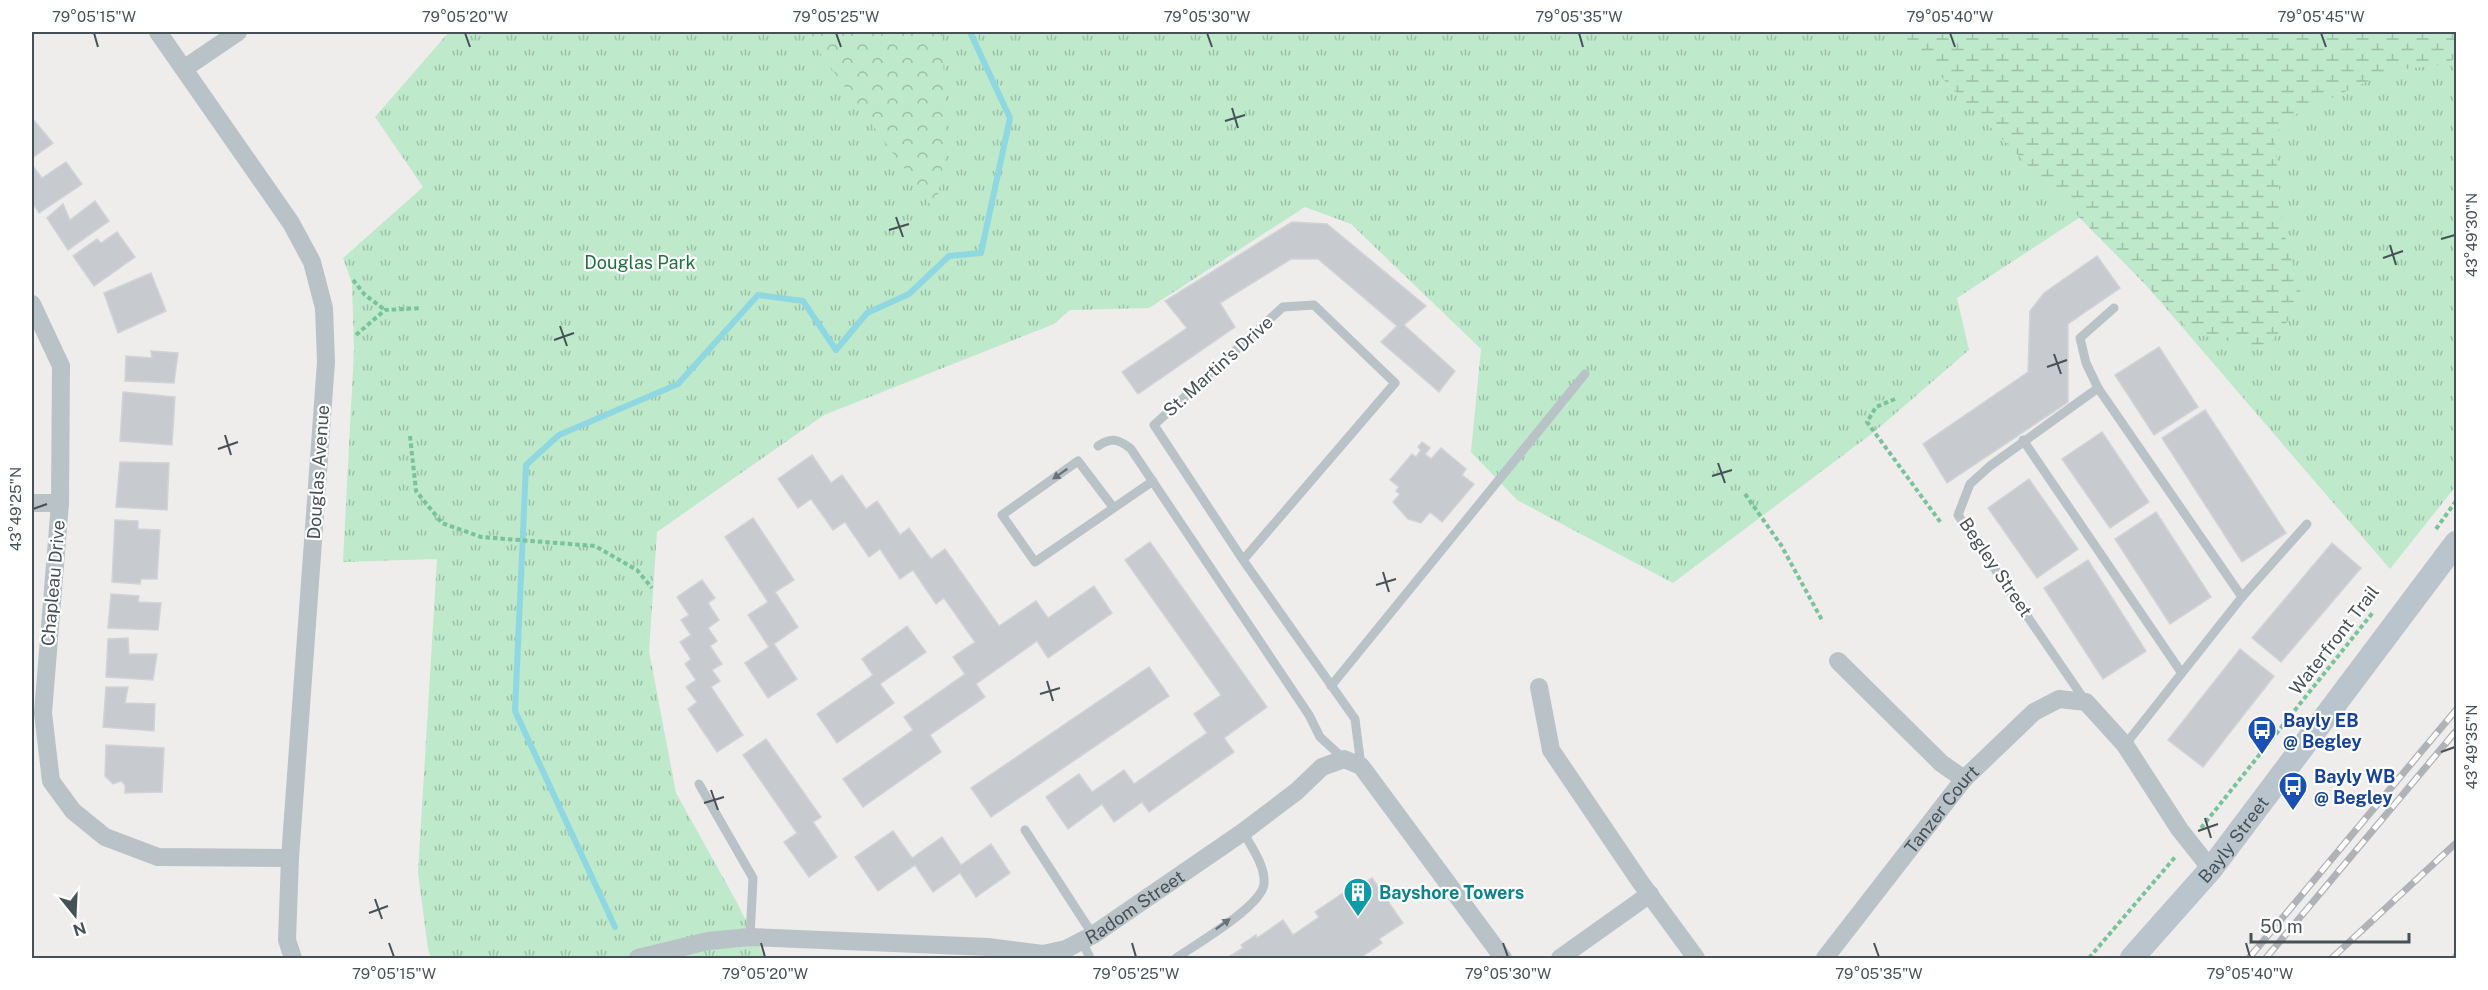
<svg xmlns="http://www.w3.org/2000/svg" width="2488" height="990" font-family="'Public Sans',sans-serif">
	<defs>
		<pattern id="grass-tufts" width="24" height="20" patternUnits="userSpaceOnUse" patternTransform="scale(1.5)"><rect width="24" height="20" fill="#bee9cb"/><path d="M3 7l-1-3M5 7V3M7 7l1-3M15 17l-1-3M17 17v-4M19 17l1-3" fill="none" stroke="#9cbfa8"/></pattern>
		<pattern id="forest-crowns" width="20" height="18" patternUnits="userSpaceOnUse" patternTransform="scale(1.5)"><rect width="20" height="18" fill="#bee9cb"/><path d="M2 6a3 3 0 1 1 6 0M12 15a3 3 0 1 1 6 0" fill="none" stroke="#9cbfa8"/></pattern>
		<pattern id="wetland-marsh" width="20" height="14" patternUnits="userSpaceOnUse" patternTransform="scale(1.5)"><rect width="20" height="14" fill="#bee9cb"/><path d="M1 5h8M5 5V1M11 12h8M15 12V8" fill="none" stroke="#9cbfa8"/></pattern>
	</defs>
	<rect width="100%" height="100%" fill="#efecec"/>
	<!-- grass -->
	<polygon fill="url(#grass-tufts)" points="449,32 2456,32 2456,486 2390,569 2085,214 1957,298 1969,350 1874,432 1673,583 1517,500 1471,452 1481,349 1351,224 1305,207 1149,308 1070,310 1054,324 824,415 657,532 649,651 676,793 735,899 765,958 431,958 428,949 418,873 437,559 343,562 354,350 352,283 343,258 423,187 375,117"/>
	<!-- forest -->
	<polygon fill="url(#forest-crowns)" points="805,32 942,32 947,145 935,211"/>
	<!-- wetland -->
	<polygon fill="url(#wetland-marsh)" points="1901,32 2456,32 2456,58 2445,64 2390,71 2288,118 2274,137 2283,229 2303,302 2266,348 2194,334 1945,81"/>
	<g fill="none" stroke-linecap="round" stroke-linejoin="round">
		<!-- stream -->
		<polyline stroke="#8fd8e2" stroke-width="6" points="615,927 515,711 526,465 559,435 678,384 758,295 803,301 836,350 867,313 909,294 949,256 981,253 1010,118 970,32"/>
	</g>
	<!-- building -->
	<g fill="#c7cacf" stroke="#d1d3d7" stroke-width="1.5">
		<polygon points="32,118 53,143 32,158"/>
		<polygon points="66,162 82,184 39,213 32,202 32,165 42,178"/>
		<polygon points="95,201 109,221 68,250 47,218 63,204 70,220"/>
		<polygon points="1292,222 1327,224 1426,306 1404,325 1455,371 1439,392 1381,342 1397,326 1318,259 1291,259 1220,303 1235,327 1138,394 1122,372 1187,328 1165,301"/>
		<polygon points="117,232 135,257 94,286 73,256 97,239 101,243"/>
		<polygon points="2097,256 2120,288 2068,324 2068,402 1947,483 1923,444 2028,372 2030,311 2044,293"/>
		<polygon points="151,273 166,311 118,333 104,293"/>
		<polygon points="2159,347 2198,407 2154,435 2115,375"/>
		<polygon points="151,351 178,353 174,383 125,381 126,356 152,358"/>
		<polygon points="123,392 175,397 172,445 120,441"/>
		<polygon points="2205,410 2286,533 2242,562 2162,438"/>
		<polygon points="2102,432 2149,502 2110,528 2062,459"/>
		<polygon points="1422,442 1430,448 1425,454 1431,459 1441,448 1466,469 1462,475 1474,484 1442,522 1430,512 1421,523 1408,519 1393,502 1400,494 1396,491 1399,487 1390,480 1412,454 1416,457 1421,450 1418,447"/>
		<polygon points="812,455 831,483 842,475 866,509 877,501 900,535 909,528 931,559 945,549 999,626 1036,601 1048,618 1094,586 1112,613 1048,658 1037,641 976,684 985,697 930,735 941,752 863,807 843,779 913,730 904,717 965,674 953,657 975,642 944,598 936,604 913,570 900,579 880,549 869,557 845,522 833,530 811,499 798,508 778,479"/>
		<polygon points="120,462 169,463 167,510 116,507"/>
		<polygon points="2029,479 2078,549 2037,578 1988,508"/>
		<polygon points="2156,512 2211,597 2170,624 2115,539"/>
		<polygon points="753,518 794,580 775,592 798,627 774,644 797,679 768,698 745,663 769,647 748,615 768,602 725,537"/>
		<polygon points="115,520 138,521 138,529 160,530 157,579 141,579 140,584 112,582"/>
		<polygon points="1150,542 1267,707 1224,738 1234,752 1149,812 1142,802 1114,822 1102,804 1068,829 1046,797 1079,774 1092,792 1124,770 1134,784 1207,733 1194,714 1221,695 1125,560"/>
		<polygon points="2332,543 2361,568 2281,662 2252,638"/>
		<polygon points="2088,560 2146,651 2103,679 2044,588"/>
		<polygon points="702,580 715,598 708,603 719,620 708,628 717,641 710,646 722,664 712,670 720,681 711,687 743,735 717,752 688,709 697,702 686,687 696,680 685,664 691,659 680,642 691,635 681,620 689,615 677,597"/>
		<polygon points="111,594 139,596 138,602 161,603 158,630 108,628"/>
		<polygon points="907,626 926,652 880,684 894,703 837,743 817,714 873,675 862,659"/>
		<polygon points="128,638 129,654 157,654 153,680 106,677 108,639"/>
		<polygon points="2240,649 2274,676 2203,767 2168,740"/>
		<polygon points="1149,667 1169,696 991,817 971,788"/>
		<polygon points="106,687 128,687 125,703 155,704 154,731 103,727"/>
		<polygon points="766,739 821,817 813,822 837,857 809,877 784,842 797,833 743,755"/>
		<polygon points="106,745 164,748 162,792 125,793 125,785 121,781 113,784 105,776"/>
		<polygon points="893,831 912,858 942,837 961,865 991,844 1010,873 976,897 960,873 933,892 915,865 878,891 855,857"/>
		<polygon points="1372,878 1403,923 1379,939 1382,943 1360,958 1227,958 1243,948 1241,945 1256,935 1257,938 1283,920 1293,935 1319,917 1315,912 1346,891 1348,894"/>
	</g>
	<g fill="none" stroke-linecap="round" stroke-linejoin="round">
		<!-- path -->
		<g stroke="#79c399" stroke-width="4" stroke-dasharray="4.5 3" stroke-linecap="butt">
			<polyline points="353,280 365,295 385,310"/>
			<polyline points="356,335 385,310 421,308"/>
			<polyline points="1895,399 1876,407 1867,422 1941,523"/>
			<polyline points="410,436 416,491 442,523 481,537 595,546 637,570 652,588"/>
			<polyline points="1745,494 1781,545 1823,622"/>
			<polyline points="2436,529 2456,501"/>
			<polyline points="2201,828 2374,611"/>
			<polyline points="2089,958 2176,856"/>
		</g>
		<!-- service -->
		<g stroke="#b9c2c7" stroke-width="9">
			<polyline points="2114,308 2080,338 2086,363 2098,388 2242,597"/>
			<polyline points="2023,440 2181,672"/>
			<path d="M1098 446C1111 437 1119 439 1131 449L1309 715 1320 737 1344 759"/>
			<polyline points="1113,507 1078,461 1002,515 1035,562 1153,481"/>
			<polyline points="1243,560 1395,383 1314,305 1283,307 1154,425 1243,560 1355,719 1361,766"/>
			<polyline points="1331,686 1585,374"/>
			<polyline points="2086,702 1958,515 1970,484 1990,466 2098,388"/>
			<polyline points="2125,745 2242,597 2307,524"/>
			<polyline points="699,784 753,878 750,937"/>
			<polyline points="1025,830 1093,935"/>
			<polyline points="1082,941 1090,958"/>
			<path d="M1176 958C1195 945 1262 906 1264 884 1266 867 1251 846 1243 832"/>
		</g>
		<!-- minor -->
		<g stroke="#b9c2c7" stroke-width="18">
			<polyline points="158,32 291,223 312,262 324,308 326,362 290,858 287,940 293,958"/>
			<polyline points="185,68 238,32"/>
			<polyline points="32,304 61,366 60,503 43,713 51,781 73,811 105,837 158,857 290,858"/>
			<polyline points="32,503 60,503"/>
			<polyline points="1838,661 1941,763 1964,779"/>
			<polyline points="1539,687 1551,750 1641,883 1696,958"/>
			<path id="s1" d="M638 958 708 941 750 937 988 947 1043 954 1066 949 1093 935 1243 832 1297 791 1322 767 1344 759 1361 766 1503 958"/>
			<polyline points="1560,958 1650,894"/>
			<path id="s2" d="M1825 958 1964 779 2034 712 2059 699 2086 702 2125 745 2180 830 2211 869"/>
		</g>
		<!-- secondary -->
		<path stroke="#b9c4cc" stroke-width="24" id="s3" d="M2132 958 2211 869 2456 543"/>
		<!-- rail casing -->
		<g stroke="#afb2b6" stroke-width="7">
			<g id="rail">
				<polyline points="2249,958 2456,710"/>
				<polyline points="2266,958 2456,731"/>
				<polyline points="2332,958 2456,843"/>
				<polyline points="2455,958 2456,956"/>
			</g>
		</g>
		<!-- rail -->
		<use href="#rail" stroke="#fff" stroke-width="4.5" stroke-dasharray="14" stroke-linecap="butt"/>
	</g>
	<!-- one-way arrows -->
	<defs><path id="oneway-solid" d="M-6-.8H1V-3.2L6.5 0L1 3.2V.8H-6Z" transform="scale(1.5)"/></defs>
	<g fill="#687379">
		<use href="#oneway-solid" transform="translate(1060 474) rotate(145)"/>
		<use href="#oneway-solid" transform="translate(1223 924) rotate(-36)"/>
	</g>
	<!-- ticks -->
	<path fill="none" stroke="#465157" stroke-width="2" d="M94 33 98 47M465 33 470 47M836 33 841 47M1207 33 1212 47M1579 33 1583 47M1950 33 1955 47M2321 33 2326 47M1232 108 1238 128M1225 121 1245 115M896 217 903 237M889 230 909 224M2441 239 2455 235M2390 245 2396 265M2383 258 2403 251M560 326 567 346M554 340 574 333M2054 354 2061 374M2047 367 2067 360M225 435 231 455M218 449 238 442M1718 463 1725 483M1712 476 1732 470M33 509 47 504M1383 572 1389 592M1376 585 1396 579M1047 681 1053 701M1040 694 1060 688M2441 752 2455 747M711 790 718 810M704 803 724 797M2205 818 2211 838M2198 831 2218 824M375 899 382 919M369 913 388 906M389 943 394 957M761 943 765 957M1132 943 1136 957M1503 943 1508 957M1874 943 1879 957M2246 943 2250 957"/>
	<!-- icons -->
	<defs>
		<g id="bus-pin" transform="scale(1.5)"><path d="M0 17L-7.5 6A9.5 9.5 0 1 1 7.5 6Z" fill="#1a4fb4" stroke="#fff"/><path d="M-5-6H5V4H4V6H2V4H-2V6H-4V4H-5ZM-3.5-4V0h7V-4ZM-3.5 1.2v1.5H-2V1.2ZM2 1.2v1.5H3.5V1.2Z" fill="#fff"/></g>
		<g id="building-pin" transform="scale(1.5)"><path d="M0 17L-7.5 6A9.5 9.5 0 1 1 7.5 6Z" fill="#0f9aa8" stroke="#fff"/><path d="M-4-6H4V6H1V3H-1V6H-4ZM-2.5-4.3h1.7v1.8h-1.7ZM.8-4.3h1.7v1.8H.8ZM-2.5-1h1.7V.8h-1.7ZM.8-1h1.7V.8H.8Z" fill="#fff"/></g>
	</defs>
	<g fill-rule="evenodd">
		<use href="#bus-pin" x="2262" y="730"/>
		<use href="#bus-pin" x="2293" y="786"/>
		<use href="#building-pin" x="1358" y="892"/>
	</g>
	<g text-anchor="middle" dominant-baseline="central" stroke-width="4.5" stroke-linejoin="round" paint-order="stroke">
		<!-- park labels -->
		<g font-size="18" fill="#1f7141" stroke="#fff">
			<text x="640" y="262">Douglas Park</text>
		</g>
		<!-- street labels -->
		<g font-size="18" fill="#465157" stroke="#fff">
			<text transform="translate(1218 366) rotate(-42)">St. Martin's Drive</text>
			<text transform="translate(318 472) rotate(-86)">Douglas Avenue</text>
			<text transform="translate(1996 567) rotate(56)">Begley Street</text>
			<text transform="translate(53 583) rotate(-85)">Chapleau Drive</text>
			<text transform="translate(2334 640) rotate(-52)">Waterfront Trail</text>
			<text stroke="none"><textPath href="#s2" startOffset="189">Tanzer Court</textPath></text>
			<text stroke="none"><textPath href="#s3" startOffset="156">Bayly Street</textPath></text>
			<text stroke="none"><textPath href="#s1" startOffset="512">Radom Street</textPath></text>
		</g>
		<!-- transit labels -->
		<g font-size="18" font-weight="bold" fill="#164399" stroke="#fff" text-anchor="start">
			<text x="2283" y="720">Bayly EB<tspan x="2283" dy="21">@ Begley</tspan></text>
			<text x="2314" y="776">Bayly WB<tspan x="2314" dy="21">@ Begley</tspan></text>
		</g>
		<!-- culture labels -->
		<g font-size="18" font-weight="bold" fill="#0d838f" stroke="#fff" text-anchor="start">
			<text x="1379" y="892">Bayshore Towers</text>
		</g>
	</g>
	<!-- border -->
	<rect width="2488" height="990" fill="none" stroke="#ffffff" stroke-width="66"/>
	<!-- north arrow -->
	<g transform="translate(75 915) rotate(162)" stroke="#ffffff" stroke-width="4.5" paint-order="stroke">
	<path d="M0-4.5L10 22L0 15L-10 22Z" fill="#465157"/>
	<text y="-9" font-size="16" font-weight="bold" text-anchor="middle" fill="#465157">N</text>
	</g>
	<!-- scale -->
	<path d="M2251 933v9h158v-9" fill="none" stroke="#465157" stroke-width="3"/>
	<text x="2260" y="933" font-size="18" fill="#465157" stroke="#ffffff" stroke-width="4.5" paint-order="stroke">50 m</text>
	<rect x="33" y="33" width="2422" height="924" fill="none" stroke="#465157" stroke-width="2"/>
	<g font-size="15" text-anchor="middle" fill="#465157">
		<text x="94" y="22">79°05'15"W</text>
		<text x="465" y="22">79°05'20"W</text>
		<text x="836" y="22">79°05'25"W</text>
		<text x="1207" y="22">79°05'30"W</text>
		<text x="1579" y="22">79°05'35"W</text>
		<text x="1950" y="22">79°05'40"W</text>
		<text x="2321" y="22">79°05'45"W</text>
		<text transform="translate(2472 235) rotate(-90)" y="5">43°49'30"N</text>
		<text transform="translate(16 509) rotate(-90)" y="5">43°49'25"N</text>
		<text transform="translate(2472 747) rotate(-90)" y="5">43°49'35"N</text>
		<text x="394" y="979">79°05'15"W</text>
		<text x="765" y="979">79°05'20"W</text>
		<text x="1136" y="979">79°05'25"W</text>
		<text x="1508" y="979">79°05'30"W</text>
		<text x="1879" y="979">79°05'35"W</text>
		<text x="2250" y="979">79°05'40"W</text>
	</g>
</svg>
